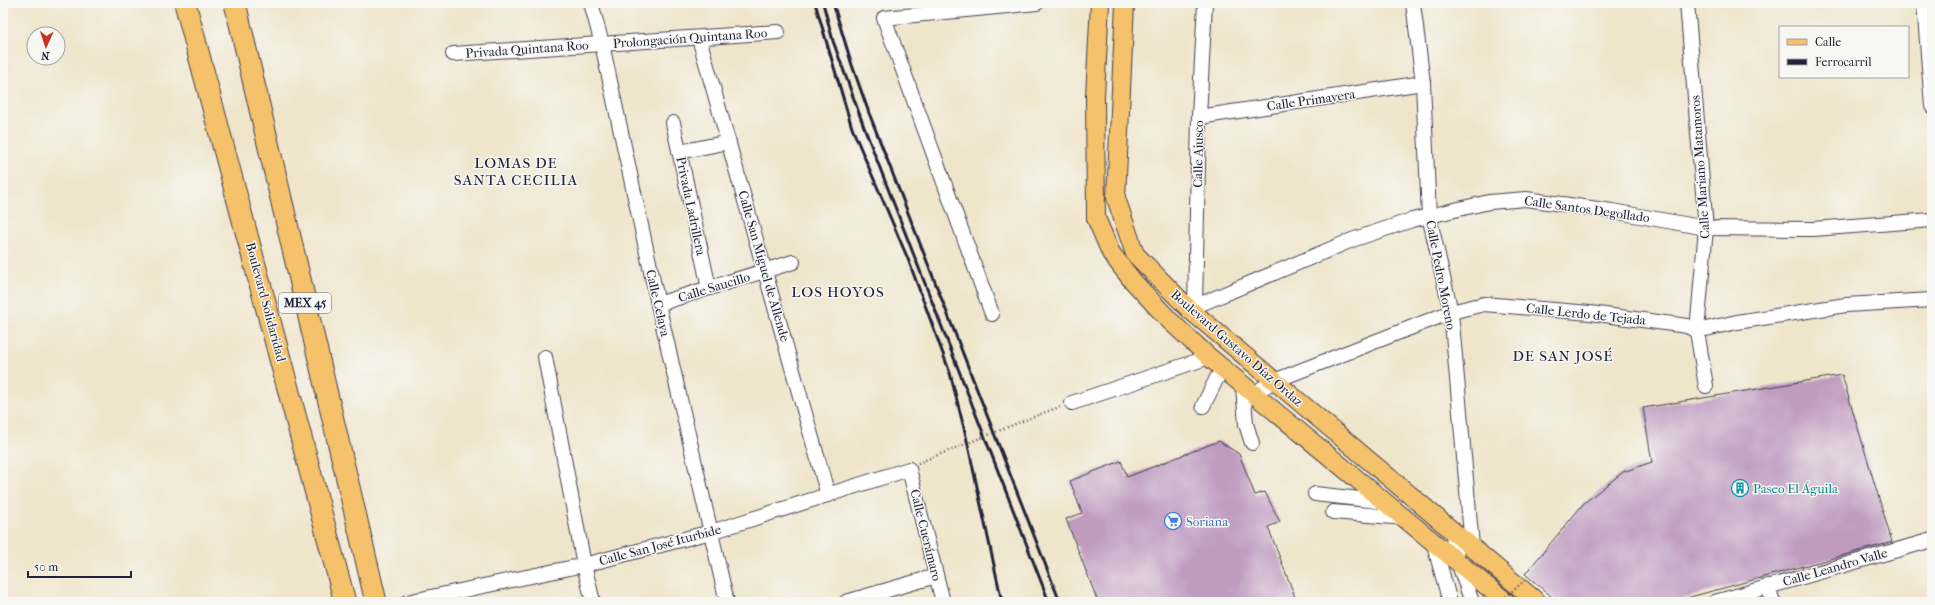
<svg xmlns="http://www.w3.org/2000/svg" width="1935" height="605" font-family="'IM FELL French Canon',serif">
	<rect width="100%" height="100%" fill="#f6f6f2"/>
	<filter id="ink" filterUnits="userSpaceOnUse"><feTurbulence type="fractalNoise" baseFrequency=".025" numOctaves="2"/><feDisplacementMap in="SourceGraphic" scale="8" xChannelSelector="R" yChannelSelector="G"/><feConvolveMatrix kernelMatrix="1 2 1 2 8 2 1 2 1" color-interpolation-filters="sRGB"/></filter>
	<filter id="wash" filterUnits="userSpaceOnUse"><feTurbulence type="fractalNoise" baseFrequency=".012" numOctaves="4" result="noise"/><feDisplacementMap in="SourceGraphic" scale="16" xChannelSelector="R" yChannelSelector="G"/><feGaussianBlur stdDeviation="0.9" result="paint"/><feColorMatrix in="noise" values="0 0 0 0 0 0 0 0 0 0 0 0 0 0 0 0 0 1.4 0 .05"/><feComposite in="paint" operator="in"/></filter>
	<g filter="url(#wash)">
		<rect width="100%" height="100%" fill="#efe5cb"/>
		<g id="blocks">
			<!-- building -->
			<g fill="#bf9bc0">
				<polygon points="1842,375 1892,542 1672,602 1558,602 1525,574 1584,503 1623,472 1652,462 1643,408"/>
				<polygon points="1219,441 1239,454 1255,495 1265,492 1280,522 1268,527 1297,602 1098,602 1066,519 1082,513 1070,481 1121,461 1127,477"/>
			</g>
		</g>
	</g>
	<g filter="url(#ink)">
		<use href="#blocks" fill-opacity="0" stroke="#413f51" stroke-width="1"/>
		<g fill="none" stroke-linecap="round" stroke-linejoin="round">
			<!-- minor casing -->
			<g stroke="#413f51" stroke-width="16">
				<g id="minor">
					<polyline points="591,3 602,44 658,304 727,602"/>
					<polyline points="1413,3 1423,83 1429,216 1451,312 1472,546"/>
					<polyline points="1687,3 1706,228 1697,331 1706,386"/>
					<polyline points="1924,3 1932,106"/>
					<polyline points="699,38 828,495"/>
					<polyline points="453,54 778,32"/>
					<polyline points="1199,117 1423,83"/>
					<polyline points="673,123 709,288"/>
					<polyline points="679,152 729,142"/>
					<polyline points="658,304 793,262"/>
					<polyline points="1195,306 1199,117 1205,3"/>
					<polyline points="1189,309 1352,240 1412,220 1489,202 1526,199 1612,211 1706,228 1813,229 1932,220"/>
					<polyline points="992,314 884,18 1037,3"/>
					<polyline points="545,357 584,565 593,602"/>
					<polyline points="1243,386 1246,424 1252,443"/>
					<polyline points="1253,394 1274,381 1451,312 1484,304 1590,313 1687,326 1697,331 1737,322 1846,305 1932,300"/>
					<polyline points="1072,403 1209,357"/>
					<polyline points="1203,406 1222,368"/>
					<polyline points="1315,494 1386,502"/>
					<polyline points="1333,512 1405,518"/>
					<polyline points="1452,532 1458,562 1472,602"/>
					<polyline points="1433,541 1450,602"/>
					<polyline points="1768,586 1773,602"/>
					<polyline points="407,602 584,565 711,532 909,469 943,602"/>
					<polyline points="846,602 936,576"/>
					<polyline points="1715,602 1932,540"/>
				</g>
			</g>
			<!-- major casing -->
			<g stroke="#413f51" stroke-width="20">
				<g id="major">
					<polyline points="1100,3 1095,96 1096,218 1111,253 1132,280 1169,320 1209,357 1506,602"/>
					<polyline points="1125,3 1116,198 1135,254 1189,309 1537,602"/>
				</g>
			</g>
			<!-- highway casing -->
			<g stroke="#413f51" stroke-width="23">
				<g id="highway">
					<polyline points="185,3 345,602"/>
					<polyline points="235,3 376,602"/>
				</g>
			</g>
			<!-- path -->
			<polyline stroke="#413f51" stroke-width="2.5" stroke-dasharray="1 3" stroke-linecap="butt" points="1048,411 1060,407"/>
			<!-- minor -->
			<use href="#minor" stroke="#fff" stroke-width="14"/>
			<!-- major -->
			<use href="#major" stroke="#f5c16b" stroke-width="18"/>
			<!-- highway -->
			<use href="#highway" stroke="#f5c16b" stroke-width="21"/>
			<!-- rail -->
			<g stroke="#22223b" stroke-width="3">
				<polyline points="815,3 852,128 908,259 950,373 966,436 1002,602"/>
				<polyline points="823,3 833,41 864,127 1049,602"/>
				<polyline points="833,3 852,65 869,113 1060,602"/>
			</g>
			<!-- path-bridge -->
			<g stroke="#413f51" stroke-width="2.5" stroke-dasharray="1 3" stroke-linecap="butt">
				<polyline points="918,463 1048,411"/>
				<polyline points="1500,602 1525,580"/>
			</g>
		</g>
	</g>
	<!-- icons -->
	<defs>
		<g id="building-ring" transform="scale(0.9)"><circle r="9.5" fill="#f6f6f2" stroke="#0f9aa8" stroke-width="1.5"/><path d="M-4-6H4V6H1V3H-1V6H-4ZM-2.5-4.3h1.7v1.8h-1.7ZM.8-4.3h1.7v1.8H.8ZM-2.5-1h1.7V.8h-1.7ZM.8-1h1.7V.8H.8Z" fill="#0f9aa8"/></g>
		<g id="supermarket-ring" transform="scale(0.9)"><circle r="9.5" fill="#f6f6f2" stroke="#3f7fe0" stroke-width="1.5"/><path d="M-6-5.5h2.5l.6 2H6L4.5 2H-2.5L-4.4-4H-6ZM-1.5 3.2a1.3 1.3 0 1 0 .1 0ZM3 3.2a1.3 1.3 0 1 0 .1 0Z" fill="#3f7fe0"/></g>
	</defs>
	<g fill-rule="evenodd">
		<use href="#building-ring" x="1740" y="488"/>
		<use href="#supermarket-ring" x="1173" y="521"/>
	</g>
	<g text-anchor="middle" dominant-baseline="central" stroke-width="3" stroke-linejoin="round" paint-order="stroke">
		<!-- shield labels -->
		<rect fill="#f6f6f2" stroke="#626272" stroke-width="1" x="279" y="293" width="52" height="20" rx="3"/>
		<g font-size="12" font-weight="bold" fill="#22223b">
			<text x="305" y="303">MEX 45</text>
		</g>
		<!-- street labels -->
		<g font-size="13" fill="#22223b" stroke="#f6f6f2">
			<text transform="translate(690 38) rotate(-4)">Prolongación Quintana Roo</text>
			<text transform="translate(527 49) rotate(-4)">Privada Quintana Roo</text>
			<text transform="translate(1311 100) rotate(-8)">Calle Primavera</text>
			<text transform="translate(1198 154) rotate(-89)">Calle Ajusco</text>
			<text transform="translate(1700 167) rotate(-94)">Calle Mariano Matamoros</text>
			<text transform="translate(691 206) rotate(78)">Privada Ladrillera</text>
			<text transform="translate(1587 209) rotate(8)">Calle Santos Degollado</text>
			<text transform="translate(764 266) rotate(74)">Calle San Miguel de Allende</text>
			<text transform="translate(1441 275) rotate(79)">Calle Pedro Moreno</text>
			<text transform="translate(714 287) rotate(-17)">Calle Saucillo</text>
			<text transform="translate(266 302) rotate(75)">Boulevard Solidaridad</text>
			<text transform="translate(658 303) rotate(77)">Calle Celaya</text>
			<text transform="translate(1586 314) rotate(6)">Calle Lerdo de Tejada</text>
			<text transform="translate(1237 348) rotate(41)">Boulevard Gustavo Díaz Ordaz</text>
			<text transform="translate(926 535) rotate(76)">Calle Cuerámaro</text>
			<text transform="translate(660 545) rotate(-15)">Calle San José Iturbide</text>
			<text transform="translate(1835 567) rotate(-16)">Calle Leandro Valle</text>
		</g>
		<!-- culture labels -->
		<g font-size="13" fill="#0d838f" stroke="#f6f6f2" text-anchor="start">
			<text x="1753" y="488">Paseo El Águila</text>
		</g>
		<!-- shop labels -->
		<g font-size="13" fill="#366cbe" stroke="#f6f6f2" text-anchor="start">
			<text x="1186" y="521">Soriana</text>
		</g>
		<!-- quarter labels -->
		<g font-size="15" letter-spacing="1" fill="#22223b" stroke="#f6f6f2">
			<text x="516" y="163">LOMAS DE<tspan x="516" dy="17">SANTA CECILIA</tspan></text>
			<text x="838" y="292">LOS HOYOS</text>
			<text x="1563" y="356">DE SAN JOSÉ</text>
		</g>
	</g>
	<!-- margin -->
	<rect width="1935" height="605" fill="none" stroke="#f6f6f2" stroke-width="16"/>
	<!-- legend -->
	<rect x="1779" y="26" width="130" height="52" fill="#f6f6f2" stroke="#a1a1a9"/>
	<rect x="1787" y="39" width="20" height="6" fill="#f5c16b" stroke="#a1a1a9"/>
	<text x="1815" y="46" font-size="12" fill="#22223b">Calle</text>
	<rect x="1787" y="59" width="20" height="6" fill="#22223b" stroke="#a1a1a9"/>
	<text x="1815" y="66" font-size="12" fill="#22223b">Ferrocarril</text>
	<!-- north arrow -->
	<g transform="translate(46 46) rotate(183)"><circle r="19" fill="#f6f6f2" stroke="#a1a1a9"/>
	<path d="M0-3L7 15L0 10L-7 15Z" fill="#c8321e"/>
	<text y="-6" font-size="11" font-weight="bold" text-anchor="middle" fill="#22223b">N</text>
	</g>
	<!-- scale -->
	<path d="M28 571v6h103v-6" fill="none" stroke="#22223b" stroke-width="2"/>
	<text x="34" y="571" font-size="12" fill="#22223b" stroke="#f6f6f2" stroke-width="3" paint-order="stroke">50 m</text>
</svg>
